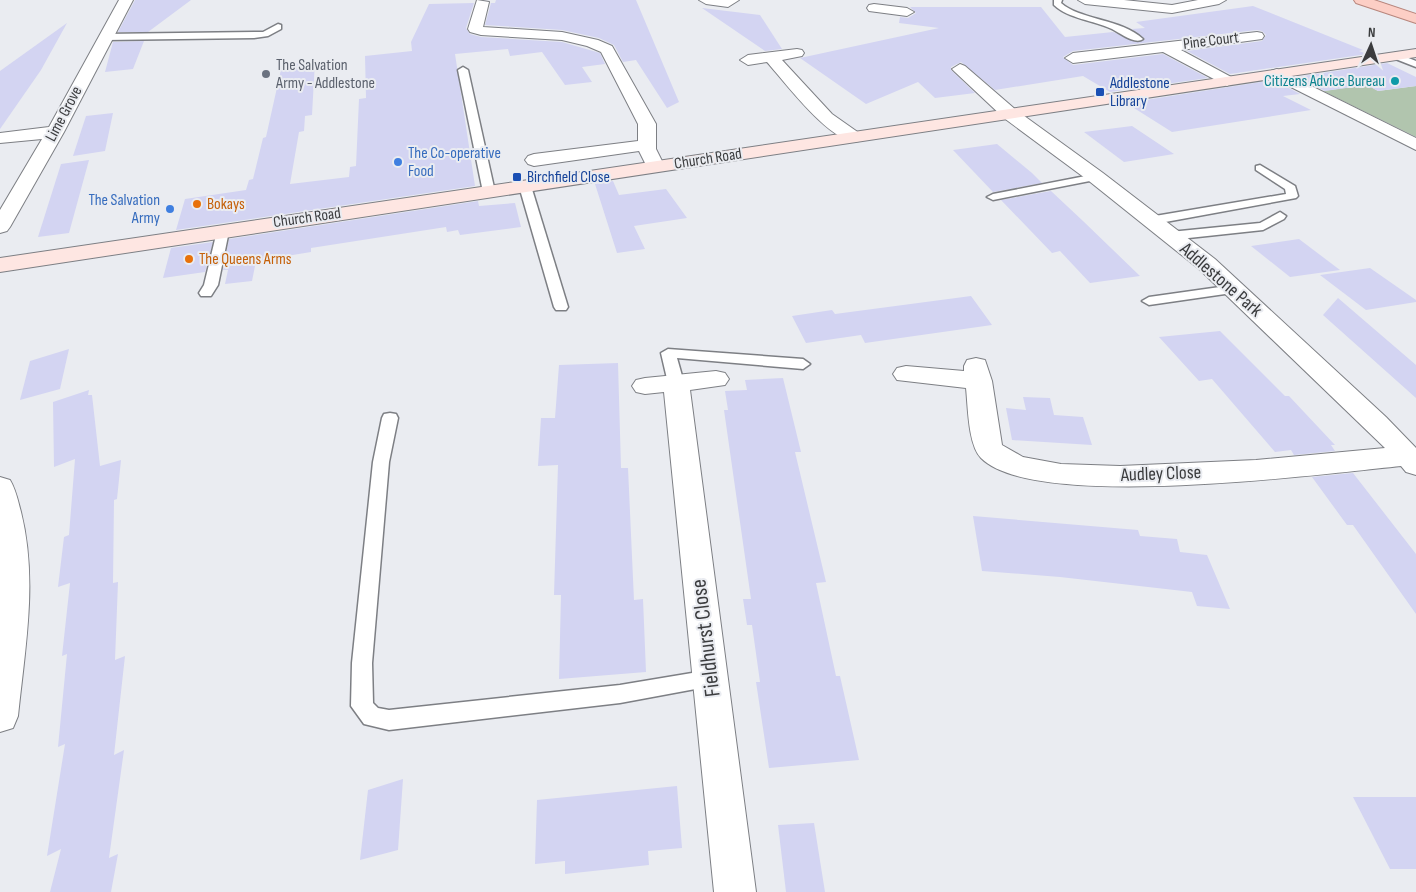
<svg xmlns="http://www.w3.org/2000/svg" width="1416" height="892" font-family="'Sofia Sans Condensed',sans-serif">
	<rect width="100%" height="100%" fill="#eaecf1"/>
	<!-- green -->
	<polygon fill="#b1c5ae" points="1367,85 1378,91 1416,86 1416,137 1323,91"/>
	<!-- building -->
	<g fill="#d3d4f2">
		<polygon points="135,0 191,0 148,32 118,32"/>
		<polygon points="496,0 636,0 679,102 667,108 636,60 623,62 614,45 599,38 562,30 485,25 491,3 495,3"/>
		<polygon points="474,3 466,28 470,34 481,37 562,42 600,53 605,64 582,67 592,82 565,85 542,52 510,56 508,49 455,54 475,186 176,230 185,199 246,190 249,180 253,179 263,138 266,137 282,65 315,61 312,115 305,116 304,131 299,132 290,184 349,177 350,167 356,166 359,99 366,98 365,56 412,51 411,42 429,4"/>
		<polygon points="1253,6 1363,50 1359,51 1367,54 1230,74 1187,51 1262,41 1266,35 1262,31 1257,30 1073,51 1063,57 1073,65 1163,54 1208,78 1110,92 1083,76 995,90 961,62 951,67 951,70 975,93 935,98 918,82 866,104 800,58 939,28 899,23 900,17 908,18 916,13 910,7 1041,7 1065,37 1113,32 1136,42 1145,39 1132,29 1145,28 1136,22"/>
		<polygon points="702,8 760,15 782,49 765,51"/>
		<polygon points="67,23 41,70 0,129 0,71"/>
		<polygon points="144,41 133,69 105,72 113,42"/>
		<polygon points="1387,63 1416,77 1416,86 1378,91 1367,85 1325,91 1297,77"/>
		<polygon points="1274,80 1300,94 1283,96 1311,110 1172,132 1126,103"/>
		<polygon points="113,113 105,151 73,156 86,116"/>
		<polygon points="1132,126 1174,154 1124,162 1084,132"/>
		<polygon points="997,144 1032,173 1042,183 993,192 953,150"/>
		<polygon points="89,160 69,233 38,237 61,164"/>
		<polygon points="613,181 619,195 666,189 687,218 634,226 645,249 617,253 595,184"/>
		<polygon points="1051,191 1083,221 1140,276 1090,283 1060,251 1052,253 1001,200"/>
		<polygon points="478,201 479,206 515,203 521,227 460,235 458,230 447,232 446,227 311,248 311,252 256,261 252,281 225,284 228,270 223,270 229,239"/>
		<polygon points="1299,239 1340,270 1290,277 1251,246"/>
		<polygon points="213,242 205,272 163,278 171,248"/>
		<polygon points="1370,268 1416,300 1416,302 1366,310 1320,275"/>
		<polygon points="971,296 992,325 865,343 861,335 806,343 792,316 832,310 835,314"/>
		<polygon points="1338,298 1416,365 1416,398 1323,315"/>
		<polygon points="1220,331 1285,396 1289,396 1335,445 1331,445 1335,451 1294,455 1291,450 1275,452 1212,379 1199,381 1159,337"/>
		<polygon points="69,349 60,389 20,400 30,361"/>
		<polygon points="618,363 621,468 628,468 634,600 643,599 646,672 559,679 561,595 554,595 558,465 538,466 541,418 555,418 559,365"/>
		<polygon points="783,378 801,452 795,452 826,582 816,583 836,676 840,676 859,760 769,768 756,682 760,682 752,625 747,625 743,599 751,599 724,410 728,410 725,391 747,390 745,380"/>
		<polygon points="89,390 88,395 92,395 100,466 121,460 117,499 114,500 113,583 118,582 115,660 125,656 114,755 124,750 109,858 118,854 111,892 50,892 61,849 47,856 65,744 58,747 67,654 62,656 70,583 58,587 64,537 69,535 75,459 54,467 53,402"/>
		<polygon points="1023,397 1050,398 1054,415 1083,417 1092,445 1012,440 1006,408 1026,410"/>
		<polygon points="1353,473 1416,554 1416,614 1353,525 1347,525 1312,477"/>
		<polygon points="973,516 1138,530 1140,536 1177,539 1180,552 1207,555 1230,609 1197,606 1192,592 1060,577 982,571"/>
		<polygon points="403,779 398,850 360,860 368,790"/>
		<polygon points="677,786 682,848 648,851 649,865 565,874 565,861 535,864 537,800"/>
		<polygon points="1353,797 1416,797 1416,869 1390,869"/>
		<polygon points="814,823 825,892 786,892 778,825"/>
	</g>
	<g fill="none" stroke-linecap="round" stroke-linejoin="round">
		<!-- service casing -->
		<g stroke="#7d7f84" stroke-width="3">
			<g id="service">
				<path d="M1054 0H1062L1061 3C1080 20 1122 19 1143 39 1135 45 1120 33 1112 29 1093 20 1069 19 1054 5Z"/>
				<polygon points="278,24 281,25 281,29 268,36 254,38 105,40 101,37 105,34 254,32 263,32"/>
				<polygon points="1396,53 1416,61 1416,67 1393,58 1393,54"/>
				<polygon points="463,67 468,70 495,192 489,195 483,192 458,70"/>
				<polygon points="1260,165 1295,186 1298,196 1296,198 1149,225 1143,221 1149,217 1286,194 1285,189 1256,170 1256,166"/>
				<polygon points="1096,174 1102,177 1100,179 993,200 987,197 993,194"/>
				<polygon points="525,183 531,186 568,307 566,310 556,310 554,307 519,186"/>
				<polygon points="1280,212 1286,216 1284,219 1263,230 1170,240 1164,236 1170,232 1260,223"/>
				<polygon points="223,227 229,231 218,285 211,296 201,296 199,293 204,285 217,231"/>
				<polygon points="1234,285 1241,289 1239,292 1149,305 1142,301 1149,297"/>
				<polygon points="668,349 803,359 810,364 803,369 677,358 684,383 676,388 668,383 661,353"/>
				<polygon points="390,413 396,414 398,418 389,462 372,663 373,703 378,708 389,710 620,685 710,670 717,673 720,679 717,685 620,703 389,730 364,724 351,706 352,663 373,462 382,418 384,414"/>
			</g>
		</g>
		<!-- minor casing -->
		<g stroke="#7d7f84" stroke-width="2">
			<g id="minor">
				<polygon points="119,0 133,0 64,132 10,227 7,231 0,233 0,210 42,139 0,143 0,133 49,127"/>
				<polygon points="477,0 489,2 483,27 562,32 598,40 612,46 656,124 656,149 665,167 663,171 649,171 639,151 534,166 528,164 525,160 528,156 534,154 638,141 638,124 601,52 587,46 562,40 481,35 470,32 468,29"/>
				<polygon points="699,0 739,0 728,7 706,4"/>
				<polygon points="1078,0 1124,0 1172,5 1198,0 1226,0 1219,4 1172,13 1085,4"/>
				<polygon points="874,4 907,8 914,12 907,16 869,11 867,8 869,5"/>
				<polygon points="1257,32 1262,33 1264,36 1262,39 1181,50 1233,78 1235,81 1227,86 1163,52 1073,63 1065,58 1073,53"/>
				<path d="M797 49 802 50 804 53 802 56 782 60 832 114 859 133 862 137 859 141C833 147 784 81 767 62L748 65 740 60 748 55Z"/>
				<path d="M960 64 965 66 1016 110 1103 173 1215 259 1386 417 1416 448V475L1406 472 1401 466C1322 474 1034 512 981 458 968 445 968 406 966 388L897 380 893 374 897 368 906 366 964 371V366L967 360 976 358 985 360 992 381 1002 445 1023 457 1061 464 1120 466 1256 460 1385 448 1199 269 1089 181 1004 118 955 72 952 69Z"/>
				<polygon points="1277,69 1416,138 1416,150 1271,77 1269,74 1271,71"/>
				<polygon points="716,371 725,373 729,379 725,385 690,390 756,892 714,892 664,392 645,394 636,392 632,386 636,380 645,378"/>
				<path d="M0 477 10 480C16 490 18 501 21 512 38 580 25 648 18 716L13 728 0 732Z"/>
			</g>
		</g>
		<!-- secondary casing -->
		<g stroke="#7d7f84" stroke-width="2">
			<polygon id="secondary" points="1416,49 1416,57 0,272 0,258"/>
		</g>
		<!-- primary casing -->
		<g stroke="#b7857c" stroke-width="2">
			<polygon id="primary" points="1354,0 1374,0 1416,14 1416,23 1356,3"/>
		</g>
		<!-- service -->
		<use href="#service" fill="#fff" fill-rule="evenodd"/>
		<!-- minor -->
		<use href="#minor" fill="#fff" fill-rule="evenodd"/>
		<!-- secondary -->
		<use href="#secondary" fill="#fee6e2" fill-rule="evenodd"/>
		<!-- primary -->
		<use href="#primary" fill="#fccec5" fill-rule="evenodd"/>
	</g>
	<!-- markers -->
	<circle fill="#6b7280" stroke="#eaecf1" stroke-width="2" cx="266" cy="74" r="5"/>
	<circle fill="#0f9aa8" stroke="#eaecf1" stroke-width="2" cx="1395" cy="81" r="5"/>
	<g fill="#1a4fb4" stroke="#eaecf1" stroke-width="2">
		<rect x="1095" y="87" width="10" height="10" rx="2.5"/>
		<rect x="512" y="172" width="10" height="10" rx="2.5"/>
	</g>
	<g fill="#3f7fe0" stroke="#eaecf1" stroke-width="2">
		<circle cx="398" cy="162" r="5"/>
		<circle cx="170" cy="209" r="5"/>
	</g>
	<g fill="#e8710a" stroke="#eaecf1" stroke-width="2">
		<circle cx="197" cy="204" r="5"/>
		<circle cx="189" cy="259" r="5"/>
	</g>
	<g text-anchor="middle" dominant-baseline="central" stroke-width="4" stroke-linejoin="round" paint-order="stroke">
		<!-- far-street labels -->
		<g font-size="16" fill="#3b3c3e" stroke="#eaecf1">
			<text transform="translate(1211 41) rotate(-7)">Pine Court</text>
			<text transform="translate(64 114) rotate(-62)">Lime Grove</text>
			<text transform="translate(708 159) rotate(-9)">Church Road</text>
			<text transform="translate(307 218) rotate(-8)">Church Road</text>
		</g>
		<!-- far-worship labels -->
		<g font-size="16" fill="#5b616d" stroke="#eaecf1" text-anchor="start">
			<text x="276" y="65">The Salvation<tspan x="276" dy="18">Army - Addlestone</tspan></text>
		</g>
		<!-- far-culture labels -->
		<g font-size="16" fill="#0d838f" stroke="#eaecf1" text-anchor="end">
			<text x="1385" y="81">Citizens Advice Bureau</text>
		</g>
		<!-- far-transit labels -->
		<g font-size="16" fill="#164399" stroke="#eaecf1" text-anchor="start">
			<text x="1110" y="83">Addlestone<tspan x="1110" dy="18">Library</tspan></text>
			<text x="527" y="177">Birchfield Close</text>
		</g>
		<!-- far-shop labels -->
		<g font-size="16" fill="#366cbe" stroke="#eaecf1" text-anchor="start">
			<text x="408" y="153">The Co-operative<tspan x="408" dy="18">Food</tspan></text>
			<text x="160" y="200" text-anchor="end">The Salvation<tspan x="160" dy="18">Army</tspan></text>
		</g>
		<!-- far-food labels -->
		<g font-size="16" fill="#c56008" stroke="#eaecf1" text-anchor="start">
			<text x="207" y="204">Bokays</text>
			<text x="199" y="259">The Queens Arms</text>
		</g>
		<!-- street labels -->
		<g font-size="19" fill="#3b3c3e" stroke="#eaecf1">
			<text transform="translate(1221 280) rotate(41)">Addlestone Park</text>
			<text transform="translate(1161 474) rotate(-2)">Audley Close</text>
		</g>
		<!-- near-street labels -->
		<g font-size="22" fill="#3b3c3e" stroke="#eaecf1">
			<text transform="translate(706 638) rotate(-97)">Fieldhurst Close</text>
		</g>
	</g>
	<!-- north arrow -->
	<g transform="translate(1371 45) rotate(3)" stroke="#eaecf1" stroke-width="4" paint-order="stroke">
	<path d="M0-4L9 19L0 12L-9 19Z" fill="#3b3c3e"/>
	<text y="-8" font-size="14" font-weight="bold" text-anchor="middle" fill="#3b3c3e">N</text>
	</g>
</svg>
